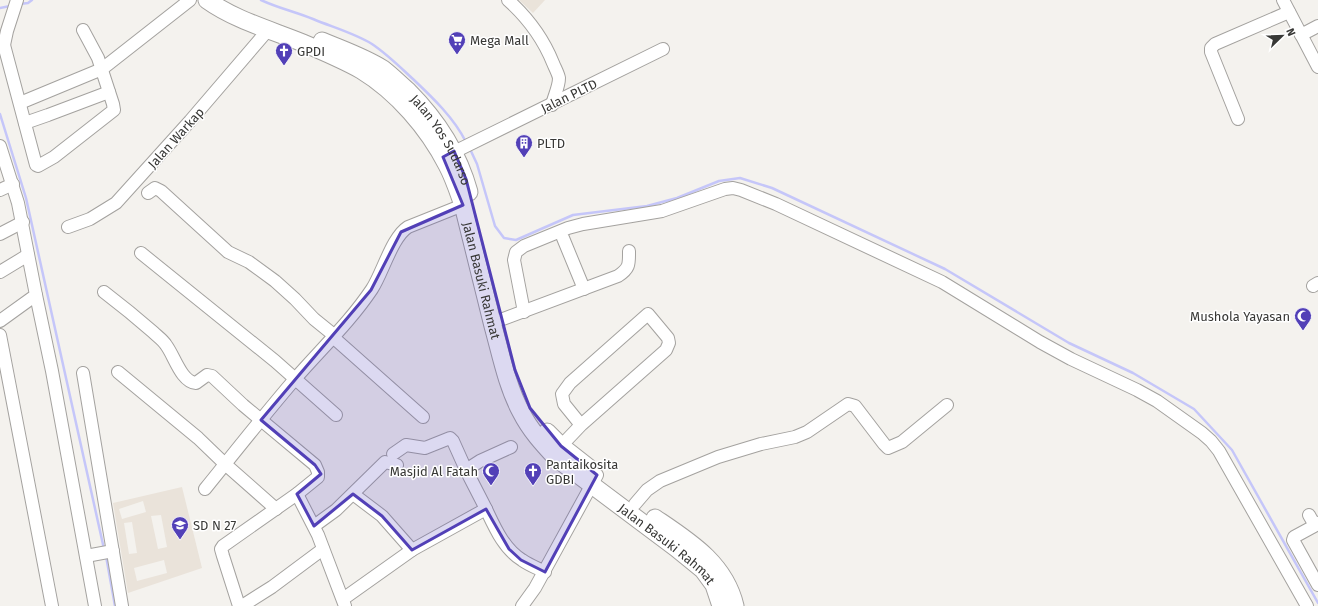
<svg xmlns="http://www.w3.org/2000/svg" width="1318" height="606" font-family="'Fira Sans',sans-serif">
	<rect width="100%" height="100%" fill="#f4f2ee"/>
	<!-- built -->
	<g fill="#eae3da" fill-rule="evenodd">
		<polygon points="519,0 545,0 533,13"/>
		<path d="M182 487 202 568 128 593 113 503ZM143 501 146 512 122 519 119 509ZM161 515 167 547 158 549 151 516ZM132 522 137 553 129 554 124 523ZM164 560 167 573 137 581 134 568Z"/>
	</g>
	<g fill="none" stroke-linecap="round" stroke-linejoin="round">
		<!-- stream -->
		<g stroke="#c5c6f9" stroke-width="2.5">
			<path d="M261 0C278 8 296 12 313 19 332 27 354 33 372 44 387 54 400 67 414 80 433 98 454 118 466 142"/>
			<polyline points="20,4 28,3 32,0"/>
			<polyline points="0,8 10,6"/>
			<polyline points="0,114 26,198 104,549"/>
			<polyline points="470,149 477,164 495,226 504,238 516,240 573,215 647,206 677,198 719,181 740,178 772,188 945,269 1069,343 1133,373 1194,409 1232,450 1318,603"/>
			<polyline points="106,556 115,606"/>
		</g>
		<!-- minor casing -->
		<g stroke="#a4a29f" stroke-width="14">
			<g id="minor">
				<path d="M508 0C528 18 543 38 553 63 555 68 558 73 559 78 559 87 554 96 552 105"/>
				<polyline points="1283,0 1318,67"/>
				<polyline points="1301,35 1318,26"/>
				<polyline points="4,45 36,165 38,166 54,157 114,110 113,104 98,58 83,30"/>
				<polyline points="0,47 4,45 7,31 17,0"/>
				<polyline points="20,103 102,69 190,0"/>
				<polyline points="1238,119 1211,52 1211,48 1215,44 1289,12"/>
				<polyline points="25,123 48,115 109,92"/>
				<polyline points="0,146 18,203 36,295 0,321"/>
				<polyline points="448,155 663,49"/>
				<polyline points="0,190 13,184"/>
				<polyline points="148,193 155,188 161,191 228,252 249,262 275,281 295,299 314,319 335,336"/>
				<polyline points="68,227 90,219 116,203 190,121 268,30"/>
				<polyline points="0,234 23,222"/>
				<polyline points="563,238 584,289"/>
				<polyline points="141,253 275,361 336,415"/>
				<polyline points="0,272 28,255"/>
				<polyline points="1313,286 1318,283"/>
				<path d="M104 292C121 305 137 318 153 332 157 336 163 340 166 345 174 355 181 382 196 383L207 375 212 376 243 405 315 465 318 472V477L297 494 223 546 221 549 223 556 239 606"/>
				<polyline points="36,295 52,371 95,606"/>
				<polyline points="524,312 514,260 516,252 524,246 568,228 583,224 662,211 725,189 733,188 741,190 776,204 942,282 1040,342 1071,359 1137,390 1157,401 1202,433 1211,441 1219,451 1307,606"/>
				<path d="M503 319 618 276C630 268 629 264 629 251"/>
				<polyline points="0,335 52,606"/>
				<polyline points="334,338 423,417"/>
				<polyline points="118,372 198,438 225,464 276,509"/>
				<polyline points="83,373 122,606"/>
				<polyline points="561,446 581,425 666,350 669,343 668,338 648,314 570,383 562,394 564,404 581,425"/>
				<polyline points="393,454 406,445 425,448 450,438 453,441 466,470"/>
				<path d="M205 489C235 452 264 415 295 379 321 349 350 322 372 289 383 272 392 237 408 227L463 205"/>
				<polyline points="297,494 318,535 345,606"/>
				<polyline points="353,494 382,516 412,550"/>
				<polyline points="635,504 647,490 660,481 718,457 761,444 795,437 807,432 848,404 855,406 884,444 888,448 902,442 947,405"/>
				<path d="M486 509C495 528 504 549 522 560 529 565 537 568 545 572"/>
				<polyline points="1309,515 1313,522 1318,523"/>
				<polyline points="1318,524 1294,537 1293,540 1318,585"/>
				<polyline points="314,526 336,510 385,462 397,465"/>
				<polyline points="86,556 113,551"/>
				<polyline points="343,599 412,550 486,509 466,470 480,461 511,447"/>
				<polyline points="242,606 272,587 323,549"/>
				<polyline points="522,606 535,588 597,475"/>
			</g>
		</g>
		<!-- highway casing -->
		<g stroke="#a4a29f" stroke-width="19">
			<g id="highway">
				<path id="s1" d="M207 0C235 20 271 30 303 43 322 51 343 60 361 70 397 92 428 128 447 165 454 178 458 191 463 205 473 245 483 285 493 326 501 355 507 386 521 412 530 430 543 444 556 458L676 548 703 570 714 585 721 606"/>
				<path id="s2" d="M322 41C343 50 364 57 383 69 392 76 400 84 408 91 437 120 458 152 469 192"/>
				<polyline points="547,432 561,446 589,468"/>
				<path d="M655 518C689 541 725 563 735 606"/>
			</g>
		</g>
		<!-- minor -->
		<use href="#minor" stroke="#fff" stroke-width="12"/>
		<!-- highway -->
		<use href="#highway" stroke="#fff" stroke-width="17"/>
	</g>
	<!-- marked area -->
	<path fill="#5240b7" fill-opacity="0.2" stroke="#5240b7" stroke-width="3" stroke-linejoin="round" d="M454 151 466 179 515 370 530 408 561 446 597 475 545 572 521 560 509 549 486 509 412 550 382 516 353 494 314 526 297 494 321 474 315 465 261 420 371 290 401 232 463 205 443 157Z"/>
	<!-- icons -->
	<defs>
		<g id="supermarket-pin" transform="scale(0.9)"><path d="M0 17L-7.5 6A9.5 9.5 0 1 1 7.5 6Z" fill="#5240b7" stroke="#fff"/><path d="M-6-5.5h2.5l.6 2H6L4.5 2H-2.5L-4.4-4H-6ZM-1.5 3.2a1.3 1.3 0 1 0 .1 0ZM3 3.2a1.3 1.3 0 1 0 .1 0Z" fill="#fff"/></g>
		<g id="church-pin" transform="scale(0.9)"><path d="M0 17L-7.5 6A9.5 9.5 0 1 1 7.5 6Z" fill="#5240b7" stroke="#fff"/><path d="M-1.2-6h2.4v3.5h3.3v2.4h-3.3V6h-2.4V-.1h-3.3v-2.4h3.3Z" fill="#fff"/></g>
		<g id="building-pin" transform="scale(0.9)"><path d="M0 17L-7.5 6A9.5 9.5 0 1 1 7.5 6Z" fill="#5240b7" stroke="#fff"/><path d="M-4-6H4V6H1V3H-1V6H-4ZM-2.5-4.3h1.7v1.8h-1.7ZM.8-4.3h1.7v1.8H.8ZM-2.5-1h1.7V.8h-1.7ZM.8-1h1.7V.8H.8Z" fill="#fff"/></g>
		<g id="mosque-pin" transform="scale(0.9)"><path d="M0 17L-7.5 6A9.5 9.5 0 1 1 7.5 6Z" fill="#5240b7" stroke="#fff"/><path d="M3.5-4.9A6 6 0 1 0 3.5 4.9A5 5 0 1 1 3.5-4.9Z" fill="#fff"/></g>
		<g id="school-pin" transform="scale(0.9)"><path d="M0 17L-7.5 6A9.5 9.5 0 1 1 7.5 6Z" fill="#5240b7" stroke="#fff"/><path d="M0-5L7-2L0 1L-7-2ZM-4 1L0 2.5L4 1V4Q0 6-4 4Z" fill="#fff"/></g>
	</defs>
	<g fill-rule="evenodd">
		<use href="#supermarket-pin" x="457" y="40"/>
		<use href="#church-pin" x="284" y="51"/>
		<use href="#building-pin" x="524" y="143"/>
		<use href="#mosque-pin" x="1303" y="316"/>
		<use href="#mosque-pin" x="491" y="471"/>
		<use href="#church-pin" x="533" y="471"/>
		<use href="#school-pin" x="180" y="525"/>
	</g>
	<g text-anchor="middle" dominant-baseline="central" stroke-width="3" stroke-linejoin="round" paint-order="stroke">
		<!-- poi labels -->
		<g font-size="13" fill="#383836" stroke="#fff" text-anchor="start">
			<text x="470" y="40">Mega Mall</text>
			<text x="297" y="51">GPDI</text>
			<text x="537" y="143">PLTD</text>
			<text x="1290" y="316" text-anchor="end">Mushola Yayasan</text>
			<text x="546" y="464">Pantaikosita<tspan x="546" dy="15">GDBI</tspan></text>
			<text x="478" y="471" text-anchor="end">Masjid Al Fatah</text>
			<text x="193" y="525">SD N 27</text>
		</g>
		<!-- street labels -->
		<g font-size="13" fill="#383836" stroke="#fff">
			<text transform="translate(569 96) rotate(-26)">Jalan PLTD</text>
			<text transform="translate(176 138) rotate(-48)">Jalan Warkap</text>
			<text stroke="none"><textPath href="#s2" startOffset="160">Jalan Yos Sudarso</textPath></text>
			<text stroke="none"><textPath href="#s1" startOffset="420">Jalan Basuki Rahmat</textPath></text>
			<text stroke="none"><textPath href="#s1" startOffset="756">Jalan Basuki Rahmat</textPath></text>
		</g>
	</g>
	<!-- north arrow -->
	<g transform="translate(1282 36) rotate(67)" stroke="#ffffff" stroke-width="3" paint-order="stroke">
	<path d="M0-3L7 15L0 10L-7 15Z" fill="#383836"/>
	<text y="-6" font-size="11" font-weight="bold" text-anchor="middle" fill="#383836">N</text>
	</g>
</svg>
